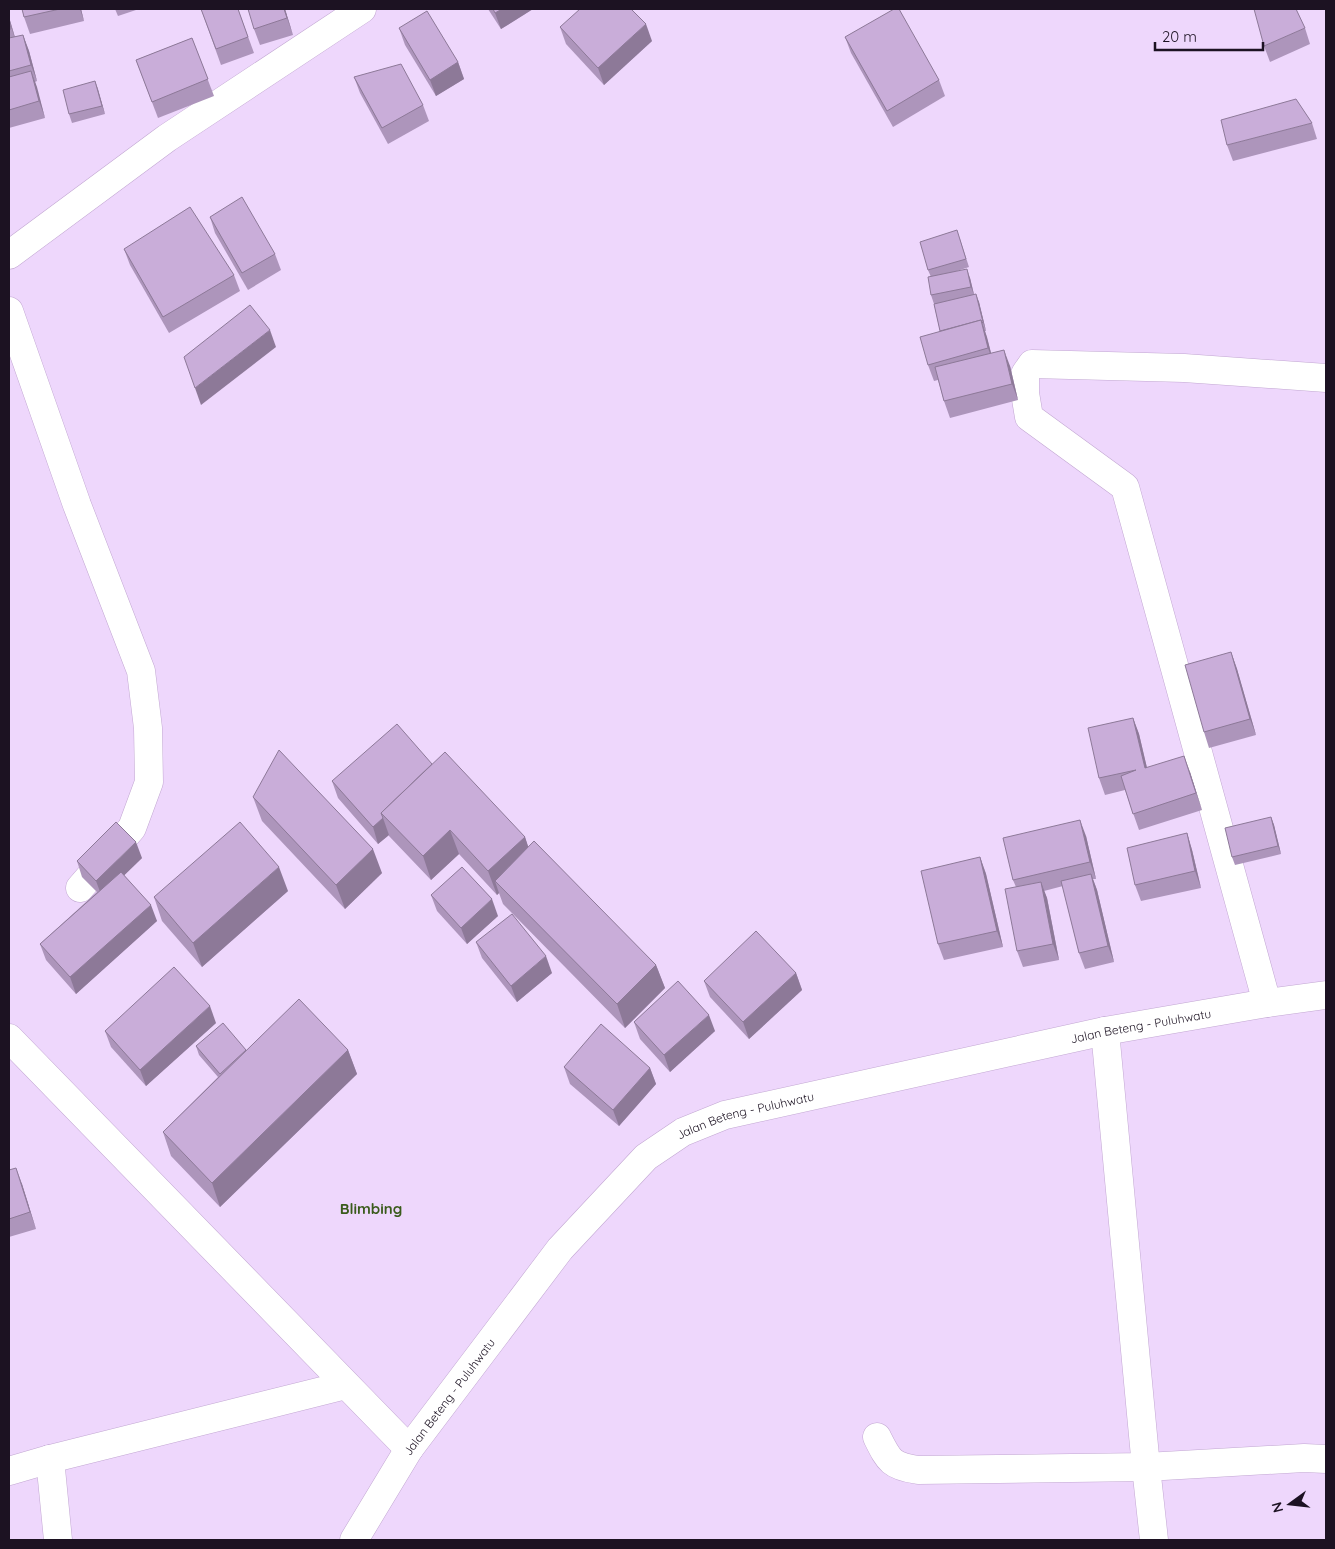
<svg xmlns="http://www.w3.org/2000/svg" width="1335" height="1549" font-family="Quicksand,sans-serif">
	<rect width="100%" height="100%" fill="#eed7fc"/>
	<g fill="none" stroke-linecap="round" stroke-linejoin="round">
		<!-- street casing -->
		<g stroke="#c2a7d2" stroke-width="29">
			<g id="street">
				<polyline points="9,255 167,138 362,9"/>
				<polyline points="9,311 77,505 141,671 148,728 149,782 132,828 80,888"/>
				<polyline points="1267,1003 1125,487 1029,417 1025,393 1025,374 1032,364 1184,368 1326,378"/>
				<polyline points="1105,1031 1146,1467 1154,1540"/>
				<polyline points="9,1038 409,1449"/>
				<path d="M877 1437C889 1461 891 1466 918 1470L1146 1467 1304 1458 1326 1459"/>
				<polyline points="50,1459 58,1540"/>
				<polyline points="9,1471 50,1459 346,1385"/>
			</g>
		</g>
		<!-- secondary casing -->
		<g stroke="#c2a7d2" stroke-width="29">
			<g id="secondary">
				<path id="s1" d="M354 1540 409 1449 560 1249 646 1157 683 1132 725 1115 1105 1031 1267 1003 1326 995"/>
			</g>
		</g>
		<!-- street -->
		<use href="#street" stroke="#fff" stroke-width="28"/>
		<!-- secondary -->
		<use href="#secondary" stroke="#fff" stroke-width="28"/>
	</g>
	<!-- wall -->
	<g fill="#ad95bb">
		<polygon points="22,9 81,9 84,21 30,34 24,17"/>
		<polygon points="115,9 139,9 118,16"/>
		<polygon points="201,9 238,9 254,53 221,65"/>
		<polygon points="285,9 293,35 260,45 254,29"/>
		<polygon points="488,9 533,9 501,29"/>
		<polygon points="9,17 15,37 23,35 29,51 37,81 35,82 45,118 9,128"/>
		<polygon points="560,27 652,41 604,85 566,44"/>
		<polygon points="399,28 458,62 464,79 436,96 405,45"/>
		<polygon points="1305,28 1310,44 1270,62 1264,46"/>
		<polygon points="845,37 939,80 945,96 893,127 851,53"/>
		<polygon points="192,38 214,96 158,118 136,60"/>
		<polygon points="354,77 423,105 429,121 388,144 360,93"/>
		<polygon points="95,81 105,114 72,123 69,114"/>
		<polygon points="1312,123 1317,139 1233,161 1227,145"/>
		<polygon points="210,217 275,254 281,270 248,290 215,233"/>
		<polygon points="960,239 969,267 951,273 970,278 974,294 979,302 986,331 985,331 991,353 1010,366 1018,400 950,418 944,401 938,380 934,381 928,365 940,331 934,304 931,295 931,277 928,270"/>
		<polygon points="124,249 234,275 240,291 169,333 130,265"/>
		<polygon points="1231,652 1237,669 1256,735 1209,748 1204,732"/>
		<polygon points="1133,718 1139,734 1147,768 1190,772 1202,810 1139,830 1125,790 1105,795 1099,778"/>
		<polygon points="432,764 525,837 528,847 656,965 665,988 625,1028 503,904 499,893 497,895 459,854 431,880 389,836 389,835 378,844 338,798 332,781"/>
		<polygon points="253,797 382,873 345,909 262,821"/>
		<polygon points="1271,817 1274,825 1281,854 1235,865 1232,857"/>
		<polygon points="1187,833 1192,850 1201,888 1141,901 1135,885"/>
		<polygon points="1086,836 1096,879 1093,879 1097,890 1114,962 1085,969 1079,953 1063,886 1044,891 1047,898 1059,960 1023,967 1017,951 1016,887 1013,880"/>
		<polygon points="980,857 986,874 1003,947 944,960 938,944"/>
		<polygon points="142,858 124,875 157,921 76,994 46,960 40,944 97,892 82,877 77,861"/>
		<polygon points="288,891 202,967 162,921 154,897"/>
		<polygon points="431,895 498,916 467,944 437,911"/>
		<polygon points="476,942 552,973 517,1002 482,958"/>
		<polygon points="796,973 802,990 749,1039 710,997 704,981"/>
		<polygon points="634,1022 715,1031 670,1072 640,1039"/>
		<polygon points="216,1023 146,1086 111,1047 105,1031"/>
		<polygon points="196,1046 246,1050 348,1050 357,1074 220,1207 171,1156 163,1132 218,1077 199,1055"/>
		<polygon points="564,1067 650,1068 656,1084 619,1126 570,1084"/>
		<polygon points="9,1170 22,1184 36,1229 9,1237"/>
	</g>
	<!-- shaded-wall -->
	<g fill="#8d7998">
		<polygon points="80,9 81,9 84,21"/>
		<polygon points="284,9 285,9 293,35 287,18"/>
		<polygon points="502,9 533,9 501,29 495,13"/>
		<polygon points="9,17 17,45 9,20"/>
		<polygon points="646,24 652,41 604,85 598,68"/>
		<polygon points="23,35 29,51 37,81 31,65"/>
		<polygon points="458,62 464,79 436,96 430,80"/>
		<polygon points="31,71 37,87 45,118 39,101"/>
		<polygon points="95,81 98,89 105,114 102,106"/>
		<polygon points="967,269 970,278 974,295 971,287"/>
		<polygon points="976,294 979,302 986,331 983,322"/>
		<polygon points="981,320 987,337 994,365 988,348"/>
		<polygon points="270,330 276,347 201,405 195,388"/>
		<polygon points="1004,350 1010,366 1018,400 1012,384"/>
		<polygon points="1231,652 1237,669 1256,735 1250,719"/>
		<polygon points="1133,718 1139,734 1151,785 1145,768"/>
		<polygon points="1184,756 1190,772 1202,810 1196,793"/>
		<polygon points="1271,817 1274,825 1281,854 1278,846"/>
		<polygon points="383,818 389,835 378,844 373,827"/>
		<polygon points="1080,820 1086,836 1096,879 1090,862"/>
		<polygon points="450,830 459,854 431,880 423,856"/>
		<polygon points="1187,833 1192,850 1201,888 1195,871"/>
		<polygon points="525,837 533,861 495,881 499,893 497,895 488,871"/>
		<polygon points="136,842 142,858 102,897 96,881"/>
		<polygon points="373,849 382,873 345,909 336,885"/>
		<polygon points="980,857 986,874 1003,947 997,931"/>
		<polygon points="279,867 288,891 202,967 193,943"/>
		<polygon points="1091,874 1097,890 1114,962 1108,946"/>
		<polygon points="1041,882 1047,898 1059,960 1053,944"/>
		<polygon points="492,899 498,916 467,944 461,928"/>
		<polygon points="151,905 157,921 76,994 70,977"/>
		<polygon points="546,956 552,973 517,1002 511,986"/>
		<polygon points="656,965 665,988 625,1028 617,1004"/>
		<polygon points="796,973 802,990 749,1039 743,1022"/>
		<polygon points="210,1006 216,1023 146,1086 140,1070"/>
		<polygon points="709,1015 715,1031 670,1072 664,1055"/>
		<polygon points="348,1050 357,1074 220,1207 212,1183"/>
		<polygon points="650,1068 656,1084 619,1126 613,1110"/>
		<polygon points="16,1168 22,1184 36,1229 30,1212"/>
	</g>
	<!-- building -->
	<g fill="#c9add9" stroke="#8d7998">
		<polygon points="22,9 60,9 24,17"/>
		<polygon points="201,9 238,9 248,37 216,49"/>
		<polygon points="248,9 284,9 287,18 254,29"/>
		<polygon points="493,9 502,9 495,13"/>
		<polygon points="580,9 631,9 646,24 598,68 560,27"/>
		<polygon points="894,9 899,9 939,80 887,111 845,37"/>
		<polygon points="1254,9 1296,9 1305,28 1264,46"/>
		<polygon points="427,11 458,62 430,80 399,28"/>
		<polygon points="9,20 11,29 9,29"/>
		<polygon points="23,35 31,65 9,71 9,38"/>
		<polygon points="192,38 208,79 152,102 136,60"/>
		<polygon points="401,64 423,105 382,128 354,77"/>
		<polygon points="31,71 39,101 9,110 9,77"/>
		<polygon points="95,81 102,106 69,114 63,90"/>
		<polygon points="1296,99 1312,123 1227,145 1221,120"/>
		<polygon points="242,197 275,254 242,273 210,217"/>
		<polygon points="190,207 234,275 163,317 124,249"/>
		<polygon points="957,230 966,259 928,270 920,242"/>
		<polygon points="967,269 971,287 931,295 928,277"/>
		<polygon points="976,294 983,322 982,323 981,320 940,331 934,304"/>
		<polygon points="250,305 270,330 195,388 184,357"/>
		<polygon points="981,320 988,348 928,365 920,337"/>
		<polygon points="1004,350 1012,384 944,401 935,367"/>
		<polygon points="1231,652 1250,719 1204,732 1185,665"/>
		<polygon points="1133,718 1145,768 1184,756 1196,793 1133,814 1121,776 1136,770 1099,778 1088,728"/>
		<polygon points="397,724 432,764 381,813 383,818 373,827 332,781"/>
		<polygon points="279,750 373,849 336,885 253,797"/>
		<polygon points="445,752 525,837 488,871 450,830 423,856 381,813"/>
		<polygon points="1271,817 1278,846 1232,857 1225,828"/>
		<polygon points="1080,820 1090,862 1013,880 1003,838"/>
		<polygon points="116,822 136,842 96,881 77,861"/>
		<polygon points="240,822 279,867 193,943 154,897"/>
		<polygon points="1187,833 1195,871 1135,885 1127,848"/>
		<polygon points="534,841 656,965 617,1004 495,881"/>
		<polygon points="980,857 997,931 938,944 921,871"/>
		<polygon points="462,867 492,899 461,928 431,895"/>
		<polygon points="121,872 151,905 70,977 40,944"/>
		<polygon points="1091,874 1108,946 1079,953 1061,881"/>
		<polygon points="1041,882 1053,944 1017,951 1005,889"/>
		<polygon points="512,914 546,956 511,986 476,942"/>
		<polygon points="756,931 796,973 743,1022 704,981"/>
		<polygon points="174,967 210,1006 140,1070 105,1031"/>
		<polygon points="678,981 709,1015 664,1055 634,1022"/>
		<polygon points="299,999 348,1050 212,1183 163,1132"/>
		<polygon points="223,1023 246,1050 220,1074 196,1046"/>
		<polygon points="601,1024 650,1068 613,1110 564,1067"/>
		<polygon points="16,1168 30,1212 9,1219 9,1170"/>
	</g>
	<g text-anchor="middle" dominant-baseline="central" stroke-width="4" stroke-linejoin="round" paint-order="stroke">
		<!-- street labels -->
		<g font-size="12" fill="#1c1222" stroke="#eed7fc">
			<text stroke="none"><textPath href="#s1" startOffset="998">Jalan Beteng - Puluhwatu</textPath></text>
			<text stroke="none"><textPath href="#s1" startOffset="592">Jalan Beteng - Puluhwatu</textPath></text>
			<text stroke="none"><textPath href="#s1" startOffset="172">Jalan Beteng - Puluhwatu</textPath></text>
		</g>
		<!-- quarter labels -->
		<g font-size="15" font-weight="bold" fill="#3a5b1b" stroke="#eed7fc">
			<text x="371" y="1208">Blimbing</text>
		</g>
	</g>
	<!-- border -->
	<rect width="1335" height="1549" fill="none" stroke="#1c1222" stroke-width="20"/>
	<!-- north arrow -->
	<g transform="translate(1290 1504) rotate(255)" stroke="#eed7fc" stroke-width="4" paint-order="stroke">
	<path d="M0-4L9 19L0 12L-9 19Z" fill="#1c1222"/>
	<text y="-8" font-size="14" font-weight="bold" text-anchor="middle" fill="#1c1222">N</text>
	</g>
	<!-- scale -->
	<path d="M1155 42v8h108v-8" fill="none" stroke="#1c1222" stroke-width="2.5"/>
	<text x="1162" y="42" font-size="15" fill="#1c1222" stroke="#eed7fc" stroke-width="4" paint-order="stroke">20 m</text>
</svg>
